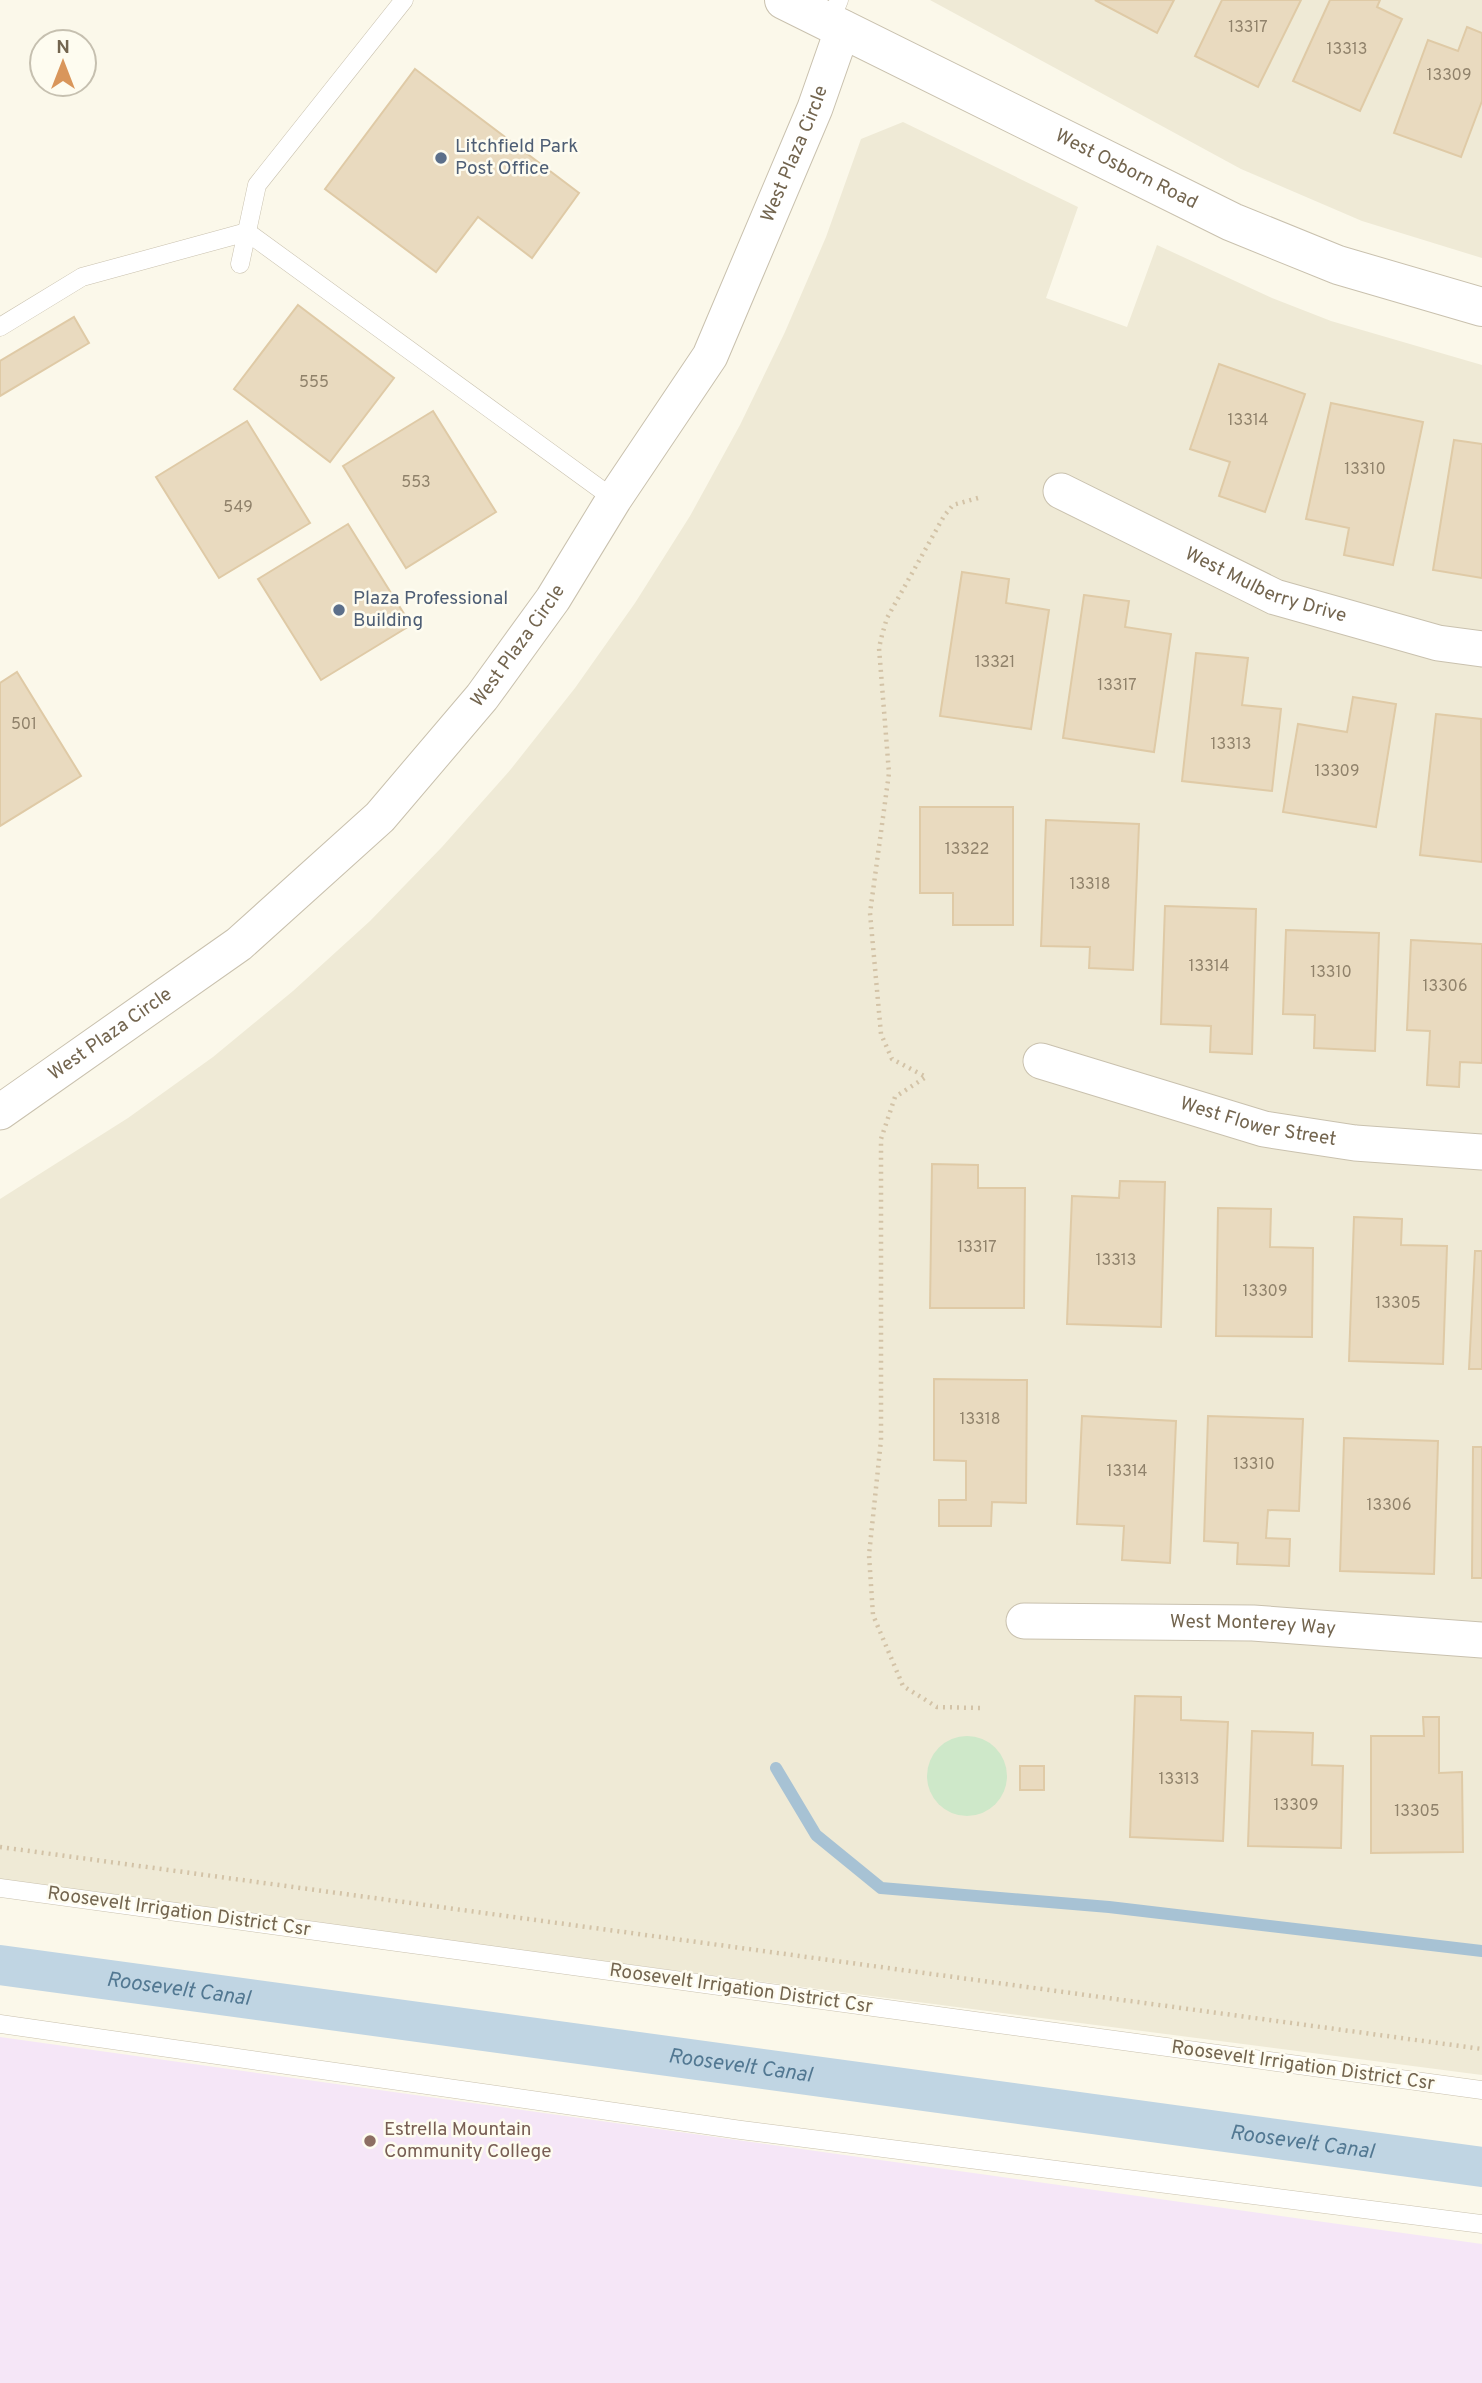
<svg xmlns="http://www.w3.org/2000/svg" width="1482" height="2383" font-family="Overpass,sans-serif">
	<rect width="100%" height="100%" fill="#fbf8ea"/>
	<!-- residential -->
	<g fill="#efead6">
		<polygon points="930,0 1482,0 1482,258 1362,221 1241,169"/>
		<polygon points="903,122 1078,207 1046,298 1127,327 1157,245 1272,298 1331,321 1482,365 1482,2075 0,1883 0,1199 128,1118 213,1057 293,991 370,921 442,847 511,769 575,688 635,603 690,516 740,425 785,332 826,237 861,139"/>
	</g>
	<!-- education -->
	<polygon fill="#f5e6f7" points="0,2037 1482,2244 1482,2383 0,2383"/>
	<!-- green -->
	<circle fill="#cee8c9" cx="967" cy="1776" r="40"/>
	<g fill="none" stroke-linecap="round" stroke-linejoin="round">
		<!-- stream -->
		<polyline stroke="#a7c2d4" stroke-width="12" points="776,1768 816,1835 881,1888 1109,1907 1482,1951"/>
		<!-- canal -->
		<path stroke="#c0d5e3" stroke-width="40" id="s1" d="M0 1965 1482 2167"/>
	</g>
	<!-- building -->
	<g fill="#e9dabf" stroke="#dfcaa6" stroke-width="2">
		<polygon points="1095,0 1174,0 1157,33"/>
		<polygon points="1222,0 1301,0 1258,87 1195,56"/>
		<polygon points="1330,0 1380,0 1377,7 1402,19 1360,111 1293,81"/>
		<polygon points="1467,27 1482,33 1482,101 1461,157 1394,133 1428,40 1458,51"/>
		<polygon points="415,69 579,193 532,258 478,217 436,272 325,189"/>
		<polygon points="298,305 394,378 330,462 234,389"/>
		<polygon points="74,317 89,343 0,396 0,361"/>
		<polygon points="1219,364 1305,394 1265,512 1219,496 1230,462 1190,449"/>
		<polygon points="1331,403 1423,422 1393,565 1344,555 1349,528 1306,519"/>
		<polygon points="433,411 496,512 406,568 343,466"/>
		<polygon points="247,421 310,523 219,578 156,477"/>
		<polygon points="1454,440 1482,444 1482,578 1433,570"/>
		<polygon points="348,524 411,625 321,680 258,579"/>
		<polygon points="962,572 1009,579 1006,603 1049,610 1031,729 940,716"/>
		<polygon points="1084,595 1129,601 1125,627 1171,634 1154,752 1063,738"/>
		<polygon points="1196,653 1248,658 1242,705 1281,709 1272,791 1182,781"/>
		<polygon points="17,672 81,776 0,826 0,683"/>
		<polygon points="1353,697 1396,704 1376,827 1283,812 1298,724 1347,732"/>
		<polygon points="1436,714 1481,719 1482,862 1420,855"/>
		<polygon points="920,807 1013,807 1013,925 953,925 953,893 920,893"/>
		<polygon points="1046,820 1139,824 1133,970 1089,968 1090,947 1041,946"/>
		<polygon points="1165,906 1256,909 1252,1054 1210,1052 1211,1026 1161,1024"/>
		<polygon points="1286,930 1379,933 1375,1051 1314,1048 1315,1015 1283,1014"/>
		<polygon points="1411,940 1482,944 1482,1063 1460,1062 1459,1087 1427,1085 1430,1031 1407,1030"/>
		<polygon points="932,1164 978,1165 978,1188 1025,1188 1024,1308 930,1308"/>
		<polygon points="1120,1181 1165,1182 1161,1327 1067,1324 1072,1196 1119,1198"/>
		<polygon points="1218,1208 1271,1209 1270,1247 1313,1248 1312,1337 1216,1336"/>
		<polygon points="1354,1217 1402,1219 1401,1245 1447,1246 1443,1364 1349,1361"/>
		<polygon points="1475,1251 1482,1251 1482,1369 1469,1369"/>
		<polygon points="934,1379 1027,1380 1026,1503 992,1502 991,1526 939,1526 939,1500 966,1500 966,1461 934,1460"/>
		<polygon points="1082,1416 1176,1421 1170,1563 1122,1560 1124,1526 1077,1524"/>
		<polygon points="1208,1416 1303,1419 1299,1511 1268,1510 1266,1538 1290,1539 1289,1566 1237,1564 1238,1543 1204,1541"/>
		<polygon points="1344,1438 1438,1441 1434,1574 1340,1571"/>
		<polygon points="1473,1447 1482,1447 1482,1578 1472,1578"/>
		<polygon points="1135,1696 1181,1697 1181,1720 1228,1722 1223,1841 1130,1837"/>
		<polygon points="1423,1717 1439,1717 1439,1773 1462,1772 1463,1852 1371,1853 1371,1736 1424,1736"/>
		<polygon points="1252,1731 1313,1733 1312,1765 1343,1766 1341,1848 1248,1846"/>
		<rect x="1020" y="1766" width="24" height="24"/>
	</g>
	<g fill="none" stroke-linecap="round" stroke-linejoin="round">
		<!-- service casing -->
		<g stroke="#c9c1ae" stroke-width="19">
			<g id="service">
				<polyline points="829,24 839,0"/>
				<polyline points="240,264 257,185 404,0"/>
				<polyline points="0,327 82,277 247,232 614,499"/>
				<polyline points="0,1888 1482,2090"/>
				<polyline points="0,2024 741,2130 1482,2224"/>
			</g>
		</g>
		<!-- minor casing -->
		<g stroke="#c9c1ae" stroke-width="37">
			<g id="minor">
				<path id="s2" d="M1061 491 1275 597 1438 643 1482 649"/>
				<path id="s3" d="M1041 1061 1264 1129 1355 1143 1482 1152"/>
				<path id="s4" d="M0 1112 239 944 380 817 482 697 553 599 614 499 710 356 815 108 843 28"/>
				<path id="s5" d="M1024 1621 1253 1623 1482 1640"/>
			</g>
		</g>
		<!-- tertiary casing -->
		<g stroke="#c9c1ae" stroke-width="40">
			<g id="tertiary">
				<path id="s6" d="M784 0 1232 222 1338 265 1482 307"/>
			</g>
		</g>
		<!-- path -->
		<g stroke="#d3c3a7" stroke-width="4.5" stroke-dasharray="2 5" stroke-linecap="butt">
			<polyline points="978,498 953,505 944,516 887,618 882,635 879,648 889,773 870,913 881,1034 892,1059 926,1077 895,1097 881,1139 881,1440 869,1555 873,1615 903,1686 937,1707 980,1708"/>
			<polyline points="0,1847 1482,2049"/>
		</g>
		<!-- service -->
		<use href="#service" stroke="#fff" stroke-width="18"/>
		<!-- minor -->
		<use href="#minor" stroke="#fff" stroke-width="35"/>
		<!-- tertiary -->
		<use href="#tertiary" stroke="#fff" stroke-width="38"/>
	</g>
	<!-- markers -->
	<g fill="#5c6f8a" stroke="#fefcf0" stroke-width="2.5">
		<circle cx="441" cy="158" r="7"/>
		<circle cx="339" cy="610" r="7"/>
	</g>
	<circle fill="#8d6e63" stroke="#fefcf0" stroke-width="2.5" cx="370" cy="2141" r="7"/>
	<g text-anchor="middle" dominant-baseline="central" stroke-width="5" stroke-linejoin="round" paint-order="stroke">
		<!-- number labels -->
		<g font-size="16" fill="#90826b">
			<text x="1248" y="28">13317</text>
			<text x="1347" y="50">13313</text>
			<text x="1449" y="76">13309</text>
			<text x="314" y="383">555</text>
			<text x="1248" y="421">13314</text>
			<text x="1365" y="470">13310</text>
			<text x="416" y="483">553</text>
			<text x="238" y="508">549</text>
			<text x="995" y="663">13321</text>
			<text x="1117" y="686">13317</text>
			<text x="24" y="725">501</text>
			<text x="1231" y="745">13313</text>
			<text x="1337" y="772">13309</text>
			<text x="967" y="850">13322</text>
			<text x="1090" y="885">13318</text>
			<text x="1209" y="967">13314</text>
			<text x="1331" y="973">13310</text>
			<text x="1445" y="987">13306</text>
			<text x="977" y="1248">13317</text>
			<text x="1116" y="1261">13313</text>
			<text x="1265" y="1292">13309</text>
			<text x="1398" y="1304">13305</text>
			<text x="980" y="1420">13318</text>
			<text x="1254" y="1465">13310</text>
			<text x="1127" y="1472">13314</text>
			<text x="1389" y="1506">13306</text>
			<text x="1179" y="1780">13313</text>
			<text x="1296" y="1806">13309</text>
			<text x="1417" y="1812">13305</text>
		</g>
		<!-- service labels -->
		<g font-size="19" fill="#4e5e75" stroke="#fefcf0" text-anchor="start">
			<text x="455" y="147">Litchfield Park<tspan x="455" dy="22">Post Office</tspan></text>
			<text x="353" y="599">Plaza Professional<tspan x="353" dy="22">Building</tspan></text>
		</g>
		<!-- street labels -->
		<g font-size="19" fill="#73654f" stroke="#fefcf0">
			<text stroke="none"><textPath href="#s4" startOffset="1269">West Plaza Circle</textPath></text>
			<text stroke="none"><textPath href="#s6" startOffset="382">West Osborn Road</textPath></text>
			<text stroke="none"><textPath href="#s2" startOffset="226">West Mulberry Drive</textPath></text>
			<text stroke="none"><textPath href="#s4" startOffset="702">West Plaza Circle</textPath></text>
			<text stroke="none"><textPath href="#s4" startOffset="135">West Plaza Circle</textPath></text>
			<text stroke="none"><textPath href="#s3" startOffset="226">West Flower Street</textPath></text>
			<text stroke="none"><textPath href="#s5" startOffset="229">West Monterey Way</textPath></text>
			<text transform="translate(179 1912) rotate(8)">Roosevelt Irrigation District Csr</text>
			<text transform="translate(741 1989) rotate(8)">Roosevelt Irrigation District Csr</text>
			<text transform="translate(1303 2066) rotate(8)">Roosevelt Irrigation District Csr</text>
		</g>
		<!-- education labels -->
		<g font-size="19" fill="#785e54" stroke="#fefcf0" text-anchor="start">
			<text x="384" y="2130">Estrella Mountain<tspan x="384" dy="22">Community College</tspan></text>
		</g>
		<!-- water labels -->
		<g font-size="21" font-style="italic" fill="#527892" stroke="#fefcf0">
			<text stroke="none"><textPath href="#s1" startOffset="180">Roosevelt Canal</textPath></text>
			<text stroke="none"><textPath href="#s1" startOffset="747">Roosevelt Canal</textPath></text>
			<text stroke="none"><textPath href="#s1" startOffset="1314">Roosevelt Canal</textPath></text>
		</g>
	</g>
	<!-- north arrow -->
	<g transform="translate(63 63)"><circle r="33" fill="#fefcf0" stroke="#c6c0b0" stroke-width="2"/>
	<path d="M0-5L12 26L0 18L-12 26Z" fill="#d9965b"/>
	<text y="-10" font-size="19" font-weight="bold" text-anchor="middle" fill="#73654f">N</text>
	</g>
</svg>
